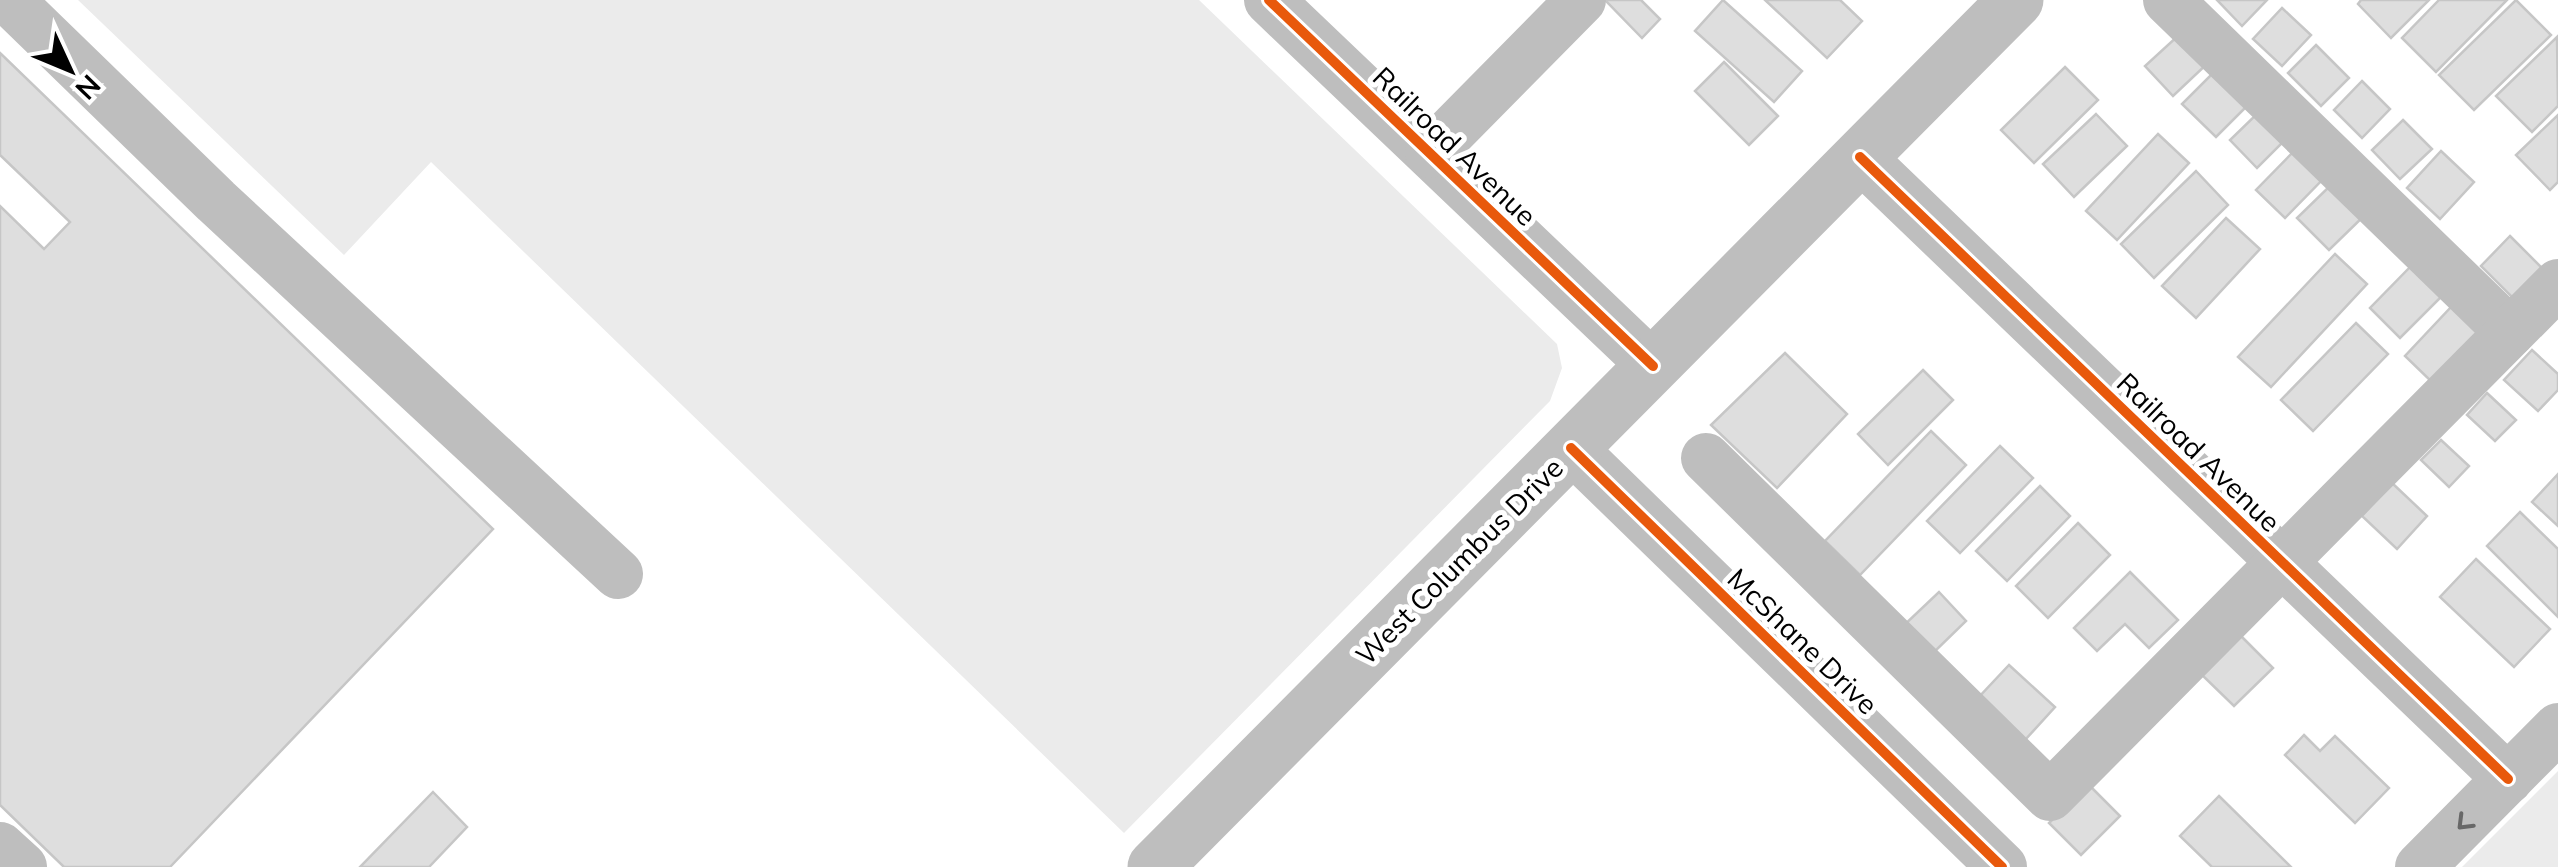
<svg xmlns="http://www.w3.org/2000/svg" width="2558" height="867" font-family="Mulish,sans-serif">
	<rect width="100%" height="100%" fill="#fff"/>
	<!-- green -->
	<g fill="#ebebeb">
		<polygon points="78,0 1199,0 1557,344 1562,368 1550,401 1124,833 431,162 344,255"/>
		<polygon points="2558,771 2558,867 2462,867"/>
	</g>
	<!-- building -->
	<g fill="#dedede" stroke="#c6c6c6" stroke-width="2.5">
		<polygon points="1605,0 1641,0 1660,19 1642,38"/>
		<polygon points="1723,0 1802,71 1774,102 1695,31"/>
		<polygon points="1765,0 1840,0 1862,21 1827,58"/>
		<polygon points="2217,0 2267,0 2242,26"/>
		<polygon points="2361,0 2429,0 2391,38 2358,4"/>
		<polygon points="2439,0 2507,0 2436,72 2402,38"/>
		<polygon points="2516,0 2551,35 2474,110 2439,75"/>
		<polygon points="2282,8 2311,35 2282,66 2253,39"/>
		<polygon points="2180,34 2208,63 2173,96 2145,66"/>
		<polygon points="2557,37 2558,106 2532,132 2496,96"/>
		<polygon points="2316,45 2349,78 2321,106 2288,73"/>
		<polygon points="0,53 493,529 170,867 64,867 0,805 0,206 44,249 70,222 0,155"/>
		<polygon points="1724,62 1778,116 1749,145 1695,91"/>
		<polygon points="2065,67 2098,100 2034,163 2001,130"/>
		<polygon points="2217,69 2250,103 2216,137 2182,104"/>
		<polygon points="2362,81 2390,109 2362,138 2334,110"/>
		<polygon points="2260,111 2287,138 2257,168 2230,140"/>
		<polygon points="2096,114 2127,146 2074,197 2043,164"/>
		<polygon points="2558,115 2558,182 2550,190 2516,155"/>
		<polygon points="2403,120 2432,149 2400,179 2372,150"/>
		<polygon points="2158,134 2189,163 2117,240 2086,211"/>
		<polygon points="2297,148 2326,176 2285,218 2256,190"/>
		<polygon points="2441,151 2474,182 2440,219 2407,188"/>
		<polygon points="2196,171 2228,205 2154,278 2121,244"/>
		<polygon points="2334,182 2366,214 2329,250 2297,218"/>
		<polygon points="2226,218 2260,249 2196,318 2162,286"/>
		<polygon points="2510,236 2542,268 2513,298 2481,266"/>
		<polygon points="2335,254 2367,284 2271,387 2238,357"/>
		<polygon points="2415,262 2445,293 2400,338 2370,308"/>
		<polygon points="2452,306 2482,335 2435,385 2405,356"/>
		<polygon points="2356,323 2388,354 2313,431 2281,400"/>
		<polygon points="2532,350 2558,374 2558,390 2538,411 2504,380"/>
		<polygon points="1785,353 1847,414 1777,488 1711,425"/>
		<polygon points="1923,370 1953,400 1888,465 1858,434"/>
		<polygon points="2487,393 2516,420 2495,441 2467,415"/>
		<polygon points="1931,431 1966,465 1860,575 1825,541"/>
		<polygon points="2441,440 2469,466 2449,487 2421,460"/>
		<polygon points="2000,446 2033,478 1960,553 1927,521"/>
		<polygon points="2558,474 2558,526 2532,502"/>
		<polygon points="2392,483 2427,516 2397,549 2362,516"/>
		<polygon points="2040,486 2070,516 2007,581 1976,551"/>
		<polygon points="2520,512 2558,549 2558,617 2487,546"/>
		<polygon points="2078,523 2110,555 2048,618 2016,586"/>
		<polygon points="2476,559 2550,629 2514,667 2440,597"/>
		<polygon points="2130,572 2178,620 2149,648 2125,624 2097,651 2074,628"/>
		<polygon points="1939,592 1966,621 1929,657 1901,628"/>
		<polygon points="2240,635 2273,668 2234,706 2201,674"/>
		<polygon points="2009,665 2055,707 2025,740 1979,697"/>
		<polygon points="2304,735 2320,751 2335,736 2389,788 2355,823 2285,755"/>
		<polygon points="2088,784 2120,816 2081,855 2049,823"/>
		<polygon points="433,792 467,827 429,867 360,867"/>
		<polygon points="2219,796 2291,867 2212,867 2180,836"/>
	</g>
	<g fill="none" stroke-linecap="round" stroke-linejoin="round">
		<!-- minor -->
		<g stroke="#bebebe" stroke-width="50">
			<polyline points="9,0 216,201 618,574"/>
			<polyline points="1269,0 1653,366"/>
			<polyline points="2168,0 2510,332"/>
			<polyline points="1430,153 1581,0"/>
			<polyline points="1860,157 2508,779"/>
			<polyline points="1571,448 2002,867"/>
			<polyline points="1706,458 2050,796 2558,284"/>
			<polyline points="0,847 22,867"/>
			<polyline points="2420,867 2558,728"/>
		</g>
		<!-- major -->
		<polyline stroke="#bebebe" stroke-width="55" points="1155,867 2016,0"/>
		<!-- cycleway casing -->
		<g stroke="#fff" stroke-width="16">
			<g id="cycleway">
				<polyline points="1269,0 1653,366"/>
				<polyline points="1860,157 2508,779"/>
				<polyline points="1571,448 2002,867"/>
			</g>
		</g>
		<!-- cycleway -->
		<use href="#cycleway" stroke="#e8590c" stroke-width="10"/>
	</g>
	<!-- one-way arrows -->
	<defs><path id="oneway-chevron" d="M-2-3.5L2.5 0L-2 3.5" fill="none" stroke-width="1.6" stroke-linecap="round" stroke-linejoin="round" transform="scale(2.5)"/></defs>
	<use stroke="#686868" href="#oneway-chevron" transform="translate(2464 823) rotate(135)"/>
	<g text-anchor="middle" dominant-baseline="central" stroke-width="10" stroke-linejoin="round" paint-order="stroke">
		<!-- street labels -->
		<g font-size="28" fill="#000" stroke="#fff">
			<text transform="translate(1455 146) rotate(44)">Railroad Avenue</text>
			<text transform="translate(2199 452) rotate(44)">Railroad Avenue</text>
			<text transform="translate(1459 561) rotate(-45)">West Columbus Drive</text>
			<text transform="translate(1803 641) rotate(44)">McShane Drive</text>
		</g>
	</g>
	<!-- north arrow -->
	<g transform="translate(70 70) rotate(134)" stroke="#ffffff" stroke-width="8" paint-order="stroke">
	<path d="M0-8L18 38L0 25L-18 38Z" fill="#000000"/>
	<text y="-15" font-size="28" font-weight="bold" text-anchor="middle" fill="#000000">N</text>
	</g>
</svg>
